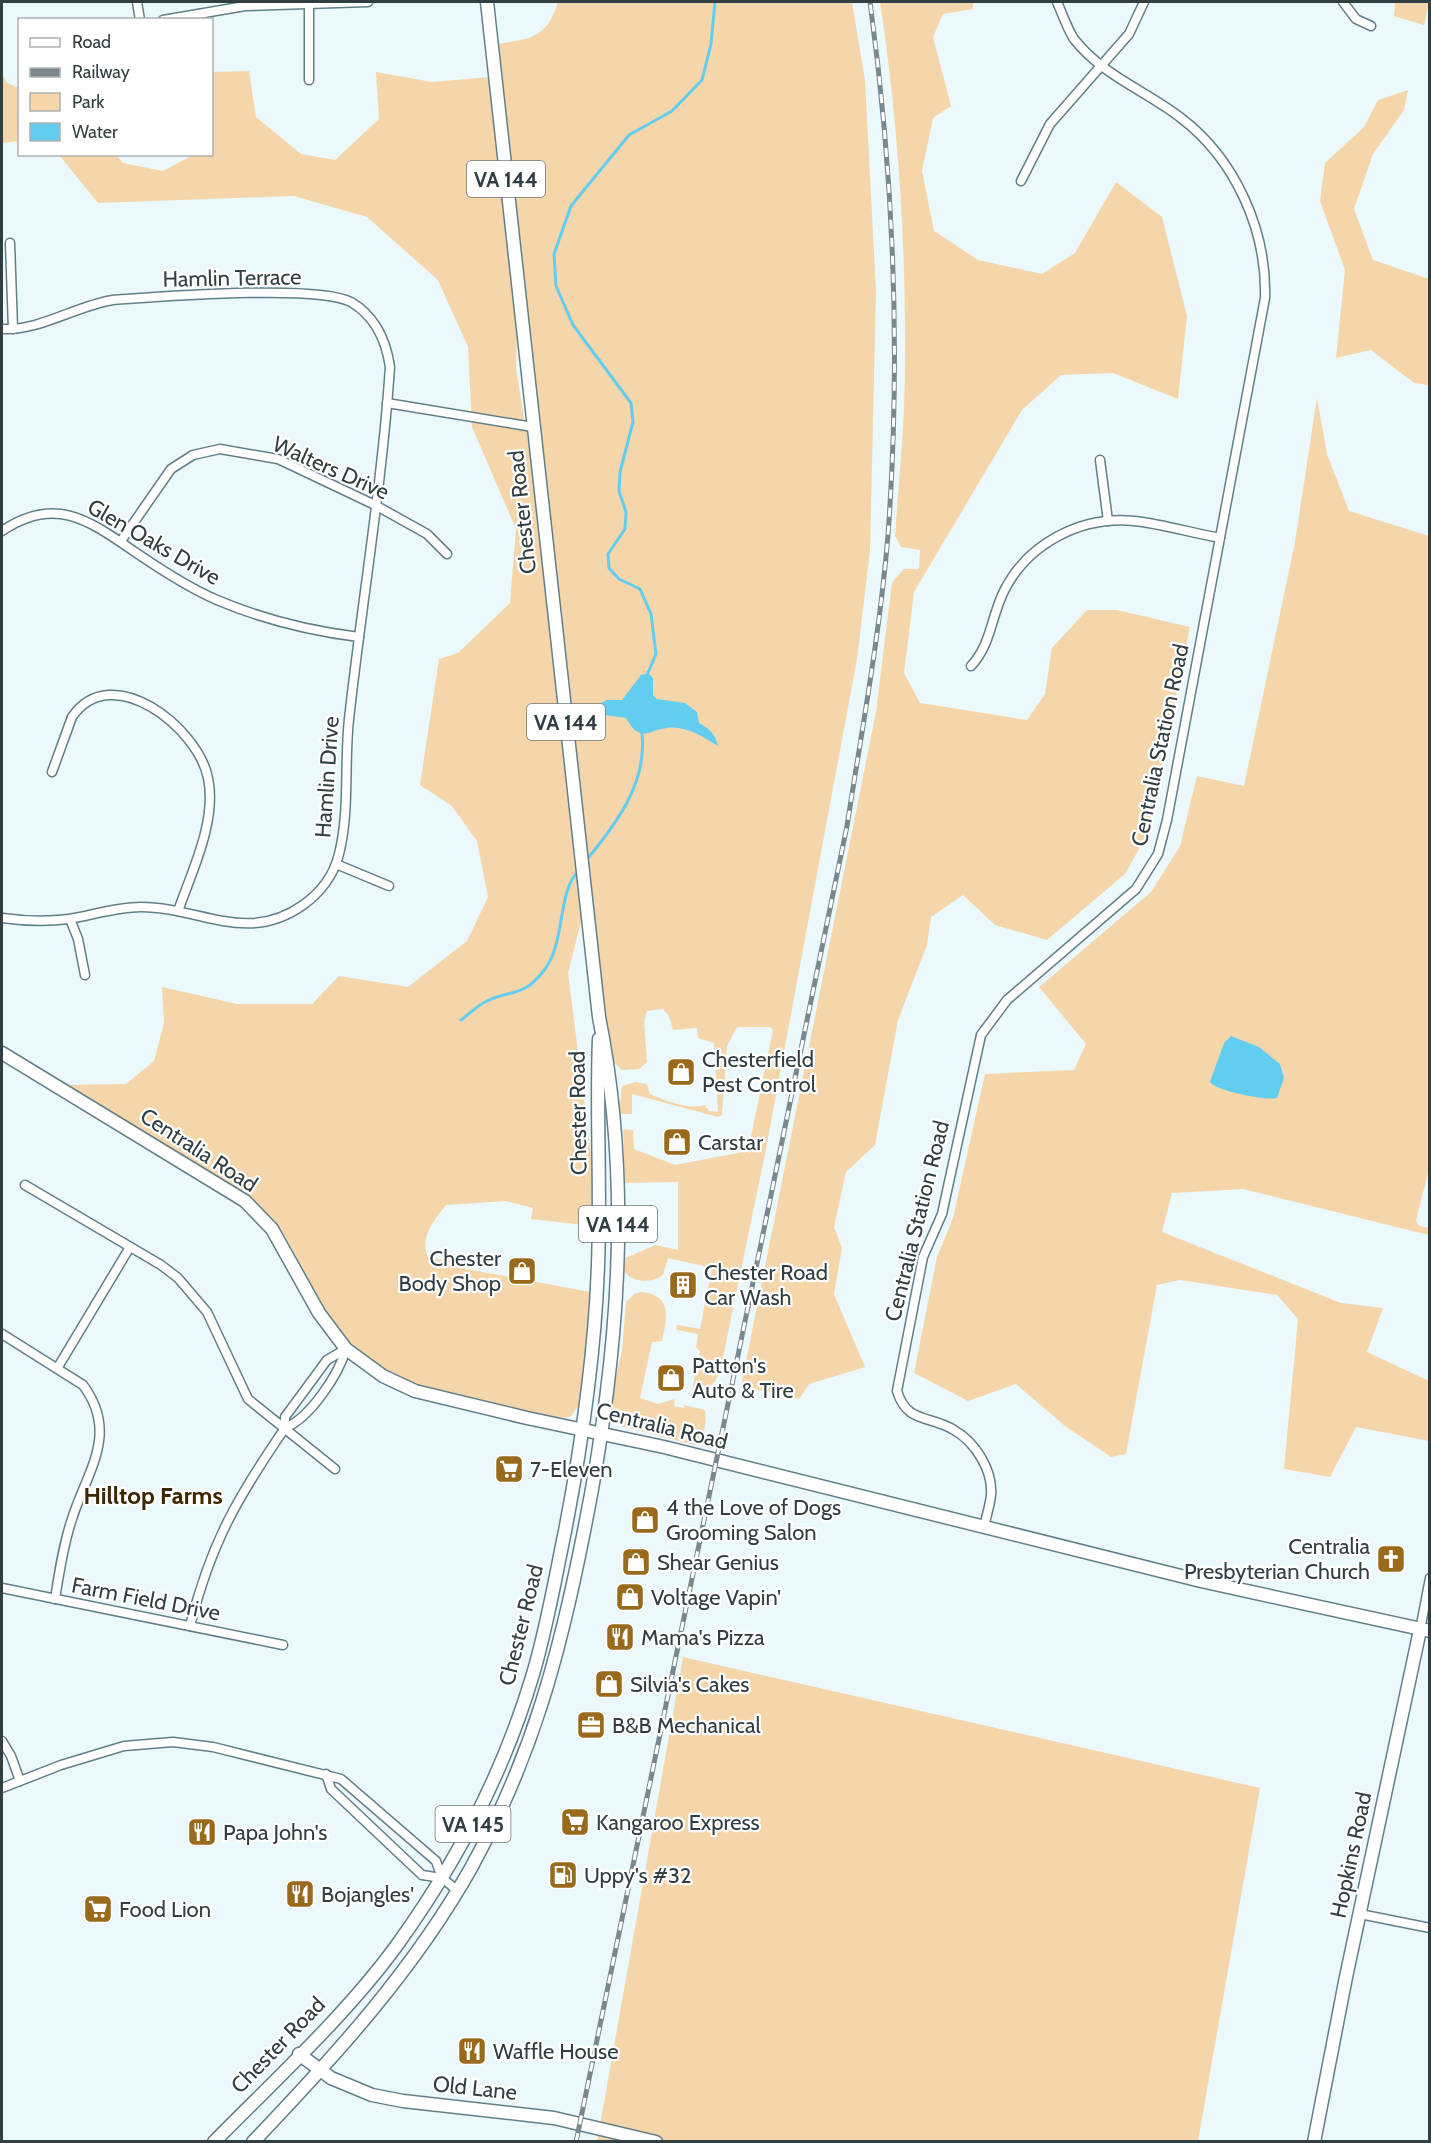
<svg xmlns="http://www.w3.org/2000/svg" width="1431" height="2143" font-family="Cabin,sans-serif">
	<rect width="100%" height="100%" fill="#ebf8fc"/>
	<!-- green -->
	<g fill="#f5d6ab">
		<path d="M558 2H852L865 80 876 291 870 551 857 659 765 1154 721 1367 715 1382 709 1387 700 1386 697 1391 692 1390 700 1351 696 1348 698 1334 677 1330 676 1327 678 1325 700 1329 712 1268 668 1258 663 1275C651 1284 633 1283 624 1271L625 1258 656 1245 678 1250V1182L625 1183 623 1129 633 1130 634 1149 675 1165 748 1151 773 1030 770 1027H737L727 1046 722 1115 718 1117 632 1094V1114H619L622 1086 636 1082 647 1084 650 1094C667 1101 687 1110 705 1105L709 1111 718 1112 714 1043 698 1038 697 1028 673 1030 669 1016 663 1009 647 1011 644 1021 647 1062 639 1069 622 1070 612 1060 605 1017 497 44C531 39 547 38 558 2Z"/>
		<path d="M880 2H973V9L943 14 933 37 951 106 933 118 922 171 934 231 978 260 1042 274 1075 253 1116 182 1162 217 1187 316 1178 399 1113 373 1061 375 1022 410 914 592 904 673 920 703 1027 720 1045 694 1052 648 1087 610H1117L1190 627 1148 833 1125 874 1047 940 995 925 963 895 931 917 927 945 898 1020 875 1145 846 1172 834 1227 842 1248 834 1294 865 1367 809 1384 799 1399 741 1386 876 712 892 582 904 569H919L920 550 901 547 895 536C899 478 905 421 905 363 906 242 898 121 880 2Z"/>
		<polygon points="1395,2 1429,2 1424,25 1394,16"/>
		<path d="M249 71 256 117 301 154 335 160 379 119 376 72 432 82 490 77 517 327 516 369 531 459 570 780 582 918 568 973 594 1179 593 1226 531 1219 533 1208 506 1201 446 1205C434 1220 419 1238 428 1257L453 1262 466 1269 591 1292 581 1403 570 1417C544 1422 502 1406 476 1400 393 1381 350 1368 311 1287 292 1248 283 1225 249 1197L61 1085 126 1084 154 1061 164 1023 162 987 237 1004H312L339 976 408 987 467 941 488 897 477 841 452 806 420 785 439 659 458 653 510 603 516 529 472 427 468 347 438 280 367 217 294 196 98 203 59 155H116L123 163 163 171 193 155 212 154V72Z"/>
		<polygon points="2,73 7,83 19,88 20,141 2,143"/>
		<polygon points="1408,90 1404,110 1373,154 1354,209 1373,260 1429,279 1429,385 1414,383 1371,350 1336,358 1345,270 1320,201 1325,163 1364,127 1378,100"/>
		<polygon points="1317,398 1327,454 1349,511 1429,536 1430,1165 1416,1221 1418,1225 1429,1228 1429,1235 1243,1189 1172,1193 1162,1232 1341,1303 1383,1308 1367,1352 1429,1381 1429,1441 1356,1427 1330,1477 1284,1469 1298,1319 1277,1295 1180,1280 1157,1285 1126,1454 1111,1457 1065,1426 1016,1384 968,1401 914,1373 937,1257 953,1218 985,1074 1074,1070 1086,1044 1039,987 1151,892 1180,846 1197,776 1244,786 1295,542"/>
		<path d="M641 1292C673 1295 667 1318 662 1341L652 1342 640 1398 658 1404 675 1399 674 1406 684 1408V1405L705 1410C707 1421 705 1440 694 1445L621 1426 612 1414 611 1400 622 1350 626 1302 634 1294Z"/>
		<polygon points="683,1657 1260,1788 1198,2141 597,2142"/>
	</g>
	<!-- water -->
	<g fill="#62cdef">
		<path d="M648 673 653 678V695L657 699 685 703 697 712 699 723C709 728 716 735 718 746 701 735 682 723 661 729 652 731 647 736 638 732 633 730 629 723 626 718L584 712 607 700H622L641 675Z"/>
		<path d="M1231 1036 1259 1047 1280 1064 1284 1078 1277 1098C1267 1101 1216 1091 1210 1082L1224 1043Z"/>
	</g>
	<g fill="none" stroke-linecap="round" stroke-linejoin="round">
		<!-- stream -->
		<g stroke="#62cdef" stroke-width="3">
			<polyline points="648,673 656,654 651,614 640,589 619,579 609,568 608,554 625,529 626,512 619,491 620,472 633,422 631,403 573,325 556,286 554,254 571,206 629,135 672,111 702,80 711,44 715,2"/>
			<path d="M589 857C619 820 647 782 642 733"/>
			<path d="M461 1020C469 1014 478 1005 487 1001 512 989 524 998 545 969 565 942 558 895 576 874"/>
		</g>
		<!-- street casing -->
		<g stroke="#627f89" stroke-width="11">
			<g id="street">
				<polyline points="137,2 140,20"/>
				<polyline points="1343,2 1356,19 1371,26"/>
				<polyline points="309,5 309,80"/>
				<polyline points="163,20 245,6 368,2"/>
				<polyline points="1021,181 1050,124 1129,34 1144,2"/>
				<polyline points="10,243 13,329"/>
				<path d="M2 329C40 331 75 306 113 300 158 297 318 284 351 302 375 316 386 340 390 367 382 485 362 602 349 719 344 764 350 810 339 854 334 875 320 893 303 905 247 945 199 907 141 907 117 907 93 915 69 919 46 922 24 921 2 918"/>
				<polyline points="387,403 533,427"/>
				<polyline points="1100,460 1108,521"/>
				<path d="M2 531C57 494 91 522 138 554 163 571 189 588 217 600 262 619 310 631 359 637"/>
				<polyline points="121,541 171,469 193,455 220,449 278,459 375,505 427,534 447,554"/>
				<path d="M971 666C991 645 991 617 1004 591 1028 543 1081 516 1134 521 1163 524 1192 533 1220 538"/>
				<path d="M52 772 72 717C112 659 198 728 208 778 217 821 192 871 178 911"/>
				<polyline points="336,864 389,886"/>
				<polyline points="70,919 78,939 85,975"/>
				<polyline points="25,1185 161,1265 178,1278 207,1312 248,1399 335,1469"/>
				<path d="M2 1334 83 1385C120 1435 86 1472 71 1522 63 1547 59 1573 55 1599"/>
				<polyline points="58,1367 130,1247"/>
				<path d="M285 1428C310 1418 339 1374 346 1349"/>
				<path d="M984 1527C986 1517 990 1506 991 1495 993 1470 975 1442 954 1430 930 1415 907 1424 897 1391L923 1257 942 1214 981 1035 1007 1000 1136 889 1158 854 1167 820 1265 298C1267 230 1235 159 1181 118 1145 90 1103 76 1074 39 1067 28 1062 13 1057 2"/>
				<polyline points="2,1588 283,1645"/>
				<path d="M190 1626C211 1543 237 1498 285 1428V1417L327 1360 346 1349"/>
				<polyline points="1420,1630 1430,1578"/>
				<polyline points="2,1741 11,1756 20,1781"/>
				<polyline points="326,1774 331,1789 422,1875 442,1878"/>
				<polyline points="2,1788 61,1765 124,1746 173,1742 213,1747 341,1779 436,1861 442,1878 458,1891"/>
				<polyline points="1360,1914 1430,1928"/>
			</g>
		</g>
		<!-- secondary casing -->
		<g stroke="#627f89" stroke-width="15">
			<g id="secondary">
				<polyline points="2,1053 245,1201 272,1229 319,1313 346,1349 383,1376 415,1391 527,1418 664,1447 1201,1581 1430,1631"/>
				<polyline points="299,2054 331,2078 372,2095 403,2101 554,2118 656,2142"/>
				<polyline points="1314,2142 1346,1977 1420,1630"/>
			</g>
		</g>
		<!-- primary casing -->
		<g stroke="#627f89" stroke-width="15">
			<g id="primary">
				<path d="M214 2142C274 2081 347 2014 397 1945 457 1862 504 1772 533 1674 547 1627 555 1579 565 1531 582 1443 595 1354 598 1265 601 1189 596 1114 599 1039"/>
				<path d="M253 2142C334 2057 413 1971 471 1868 532 1758 560 1653 584 1531 618 1362 633 1187 599 1017L487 2"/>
			</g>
		</g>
		<!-- street -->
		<use href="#street" stroke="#fff" stroke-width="8"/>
		<!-- secondary -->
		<use href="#secondary" stroke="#fff" stroke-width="12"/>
		<!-- primary -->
		<use href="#primary" stroke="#fff" stroke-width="12"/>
		<!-- rail casing -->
		<g stroke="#7a878b" stroke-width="5">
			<path id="rail" d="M576 2142 847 826C862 729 880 633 888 535 901 357 894 178 870 2"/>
		</g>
		<!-- rail -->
		<use href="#rail" stroke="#fff" stroke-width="3" stroke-dasharray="9" stroke-linecap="butt"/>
	</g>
	<!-- icons -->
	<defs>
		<g id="shop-square" transform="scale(1.5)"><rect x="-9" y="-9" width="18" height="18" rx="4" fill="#996a1b" stroke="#fff"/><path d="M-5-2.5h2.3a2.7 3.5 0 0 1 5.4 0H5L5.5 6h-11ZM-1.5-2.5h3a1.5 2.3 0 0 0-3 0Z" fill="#fff"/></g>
		<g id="building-square" transform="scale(1.5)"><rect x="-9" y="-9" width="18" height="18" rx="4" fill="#996a1b" stroke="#fff"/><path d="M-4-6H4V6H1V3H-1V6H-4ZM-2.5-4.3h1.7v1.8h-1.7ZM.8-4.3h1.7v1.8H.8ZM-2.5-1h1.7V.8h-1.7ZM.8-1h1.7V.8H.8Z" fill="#fff"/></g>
		<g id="supermarket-square" transform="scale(1.5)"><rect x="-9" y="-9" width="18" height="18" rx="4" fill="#996a1b" stroke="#fff"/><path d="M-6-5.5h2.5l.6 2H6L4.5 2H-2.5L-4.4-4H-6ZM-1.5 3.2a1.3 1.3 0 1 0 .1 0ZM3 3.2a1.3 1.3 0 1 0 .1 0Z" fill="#fff"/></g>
		<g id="church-square" transform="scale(1.5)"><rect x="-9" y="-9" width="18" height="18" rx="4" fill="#996a1b" stroke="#fff"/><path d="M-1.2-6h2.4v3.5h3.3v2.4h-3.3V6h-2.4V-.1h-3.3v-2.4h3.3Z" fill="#fff"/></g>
		<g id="restaurant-square" transform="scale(1.5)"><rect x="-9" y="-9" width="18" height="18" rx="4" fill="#996a1b" stroke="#fff"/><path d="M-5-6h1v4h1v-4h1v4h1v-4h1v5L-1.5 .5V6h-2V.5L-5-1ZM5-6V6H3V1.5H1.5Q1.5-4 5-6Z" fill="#fff"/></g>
		<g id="office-square" transform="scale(1.5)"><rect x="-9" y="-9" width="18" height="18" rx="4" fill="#996a1b" stroke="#fff"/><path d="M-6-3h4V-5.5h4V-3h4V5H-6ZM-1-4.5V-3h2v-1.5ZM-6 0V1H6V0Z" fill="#fff"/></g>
		<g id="fuel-square" transform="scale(1.5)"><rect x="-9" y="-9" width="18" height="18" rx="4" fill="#996a1b" stroke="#fff"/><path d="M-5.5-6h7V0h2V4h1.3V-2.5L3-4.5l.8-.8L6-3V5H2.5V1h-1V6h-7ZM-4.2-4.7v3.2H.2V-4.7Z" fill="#fff"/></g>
	</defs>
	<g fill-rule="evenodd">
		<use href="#shop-square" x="681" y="1072"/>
		<use href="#shop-square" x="677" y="1142"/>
		<use href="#shop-square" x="522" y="1271"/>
		<use href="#building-square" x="683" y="1285"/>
		<use href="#shop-square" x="671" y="1378"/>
		<use href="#supermarket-square" x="509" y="1469"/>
		<use href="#shop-square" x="645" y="1520"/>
		<use href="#church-square" x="1391" y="1559"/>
		<use href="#shop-square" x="636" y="1562"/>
		<use href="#shop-square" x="630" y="1597"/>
		<use href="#restaurant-square" x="620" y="1637"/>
		<use href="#shop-square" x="609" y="1684"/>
		<use href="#office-square" x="591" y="1725"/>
		<use href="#supermarket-square" x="575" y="1822"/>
		<use href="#restaurant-square" x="202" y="1832"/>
		<use href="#fuel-square" x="563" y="1875"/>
		<use href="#restaurant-square" x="300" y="1894"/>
		<use href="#supermarket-square" x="98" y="1909"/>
		<use href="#restaurant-square" x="472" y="2051"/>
	</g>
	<g text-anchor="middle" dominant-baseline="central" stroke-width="4.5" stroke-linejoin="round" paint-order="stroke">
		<!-- shield labels -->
		<g fill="#fff" stroke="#6f787b" stroke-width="1.5">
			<rect x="467" y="161" width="78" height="36" rx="4.5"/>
			<rect x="527" y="704" width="78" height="36" rx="4.5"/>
			<rect x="579" y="1206" width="78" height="36" rx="4.5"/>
			<rect x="435.5" y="1806" width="75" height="36" rx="4.5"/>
		</g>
		<g font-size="21" font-weight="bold" fill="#313e42">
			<text x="506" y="179">VA 144</text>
			<text x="566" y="722">VA 144</text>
			<text x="618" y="1224">VA 144</text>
			<text x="473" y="1824">VA 145</text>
		</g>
		<!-- street labels -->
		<g font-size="22" fill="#313e42" stroke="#fff">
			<text transform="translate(232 278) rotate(-1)">Hamlin Terrace</text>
			<text transform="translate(331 468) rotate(24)">Walters Drive</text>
			<text transform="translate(522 512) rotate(-96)">Chester Road</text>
			<text transform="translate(154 542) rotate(30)">Glen Oaks Drive</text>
			<text transform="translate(1160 745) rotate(-78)">Centralia Station Road</text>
			<text transform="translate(327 777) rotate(-86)">Hamlin Drive</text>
			<text transform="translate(578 1113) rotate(-91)">Chester Road</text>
			<text transform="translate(199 1150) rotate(33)">Centralia Road</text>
			<text transform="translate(917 1221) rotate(-76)">Centralia Station Road</text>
			<text transform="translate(662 1426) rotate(14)">Centralia Road</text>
			<text transform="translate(146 1599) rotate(11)">Farm Field Drive</text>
			<text transform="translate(521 1625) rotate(-76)">Chester Road</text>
			<text transform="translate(1351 1855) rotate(-78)">Hopkins Road</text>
			<text transform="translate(278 2045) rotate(-46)">Chester Road</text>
			<text transform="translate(475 2088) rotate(6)">Old Lane</text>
		</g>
		<!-- poi labels -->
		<g font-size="22" fill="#313e42" stroke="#fff" text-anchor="start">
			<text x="702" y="1059">Chesterfield<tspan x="702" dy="25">Pest Control</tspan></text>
			<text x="698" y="1142">Carstar</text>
			<text x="501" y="1258" text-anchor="end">Chester<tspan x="501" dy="25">Body Shop</tspan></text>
			<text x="704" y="1272">Chester Road<tspan x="704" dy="25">Car Wash</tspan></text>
			<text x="692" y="1365">Patton's<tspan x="692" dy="25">Auto &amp; Tire</tspan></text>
			<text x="530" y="1469">7-Eleven</text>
			<text x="666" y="1507">4 the Love of Dogs<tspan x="666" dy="25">Grooming Salon</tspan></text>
			<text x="1370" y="1546" text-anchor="end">Centralia<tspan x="1370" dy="25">Presbyterian Church</tspan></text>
			<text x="657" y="1562">Shear Genius</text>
			<text x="651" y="1597">Voltage Vapin'</text>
			<text x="641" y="1637">Mama's Pizza</text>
			<text x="630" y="1684">Silvia's Cakes</text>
			<text x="612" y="1725">B&amp;B Mechanical</text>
			<text x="596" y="1822">Kangaroo Express</text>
			<text x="223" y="1832">Papa John's</text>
			<text x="584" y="1875">Uppy's #32</text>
			<text x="321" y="1894">Bojangles'</text>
			<text x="119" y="1909">Food Lion</text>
			<text x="493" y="2051">Waffle House</text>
		</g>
		<!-- neighbourhood labels -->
		<g font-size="24" font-weight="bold" fill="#3e2803" stroke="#fff">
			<text x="153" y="1495">Hilltop Farms</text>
		</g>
	</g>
	<!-- border -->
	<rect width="1431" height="2143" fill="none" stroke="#313e42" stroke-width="6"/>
	<!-- legend -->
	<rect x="18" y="18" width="195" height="138" fill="#ffffff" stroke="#adb2b3" stroke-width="1.5"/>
	<rect x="30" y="38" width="30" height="9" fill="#ffffff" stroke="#adb2b3" stroke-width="1.5"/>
	<text x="72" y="48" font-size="18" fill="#313e42">Road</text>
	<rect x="30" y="68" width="30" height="9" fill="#7a878b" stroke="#adb2b3" stroke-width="1.5"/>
	<text x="72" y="78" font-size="18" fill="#313e42">Railway</text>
	<rect x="30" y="93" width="30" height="18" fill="#f5d6ab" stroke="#adb2b3" stroke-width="1.5"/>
	<text x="72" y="108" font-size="18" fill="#313e42">Park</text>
	<rect x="30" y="123" width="30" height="18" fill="#62cdef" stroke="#adb2b3" stroke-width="1.5"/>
	<text x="72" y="138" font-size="18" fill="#313e42">Water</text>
</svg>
